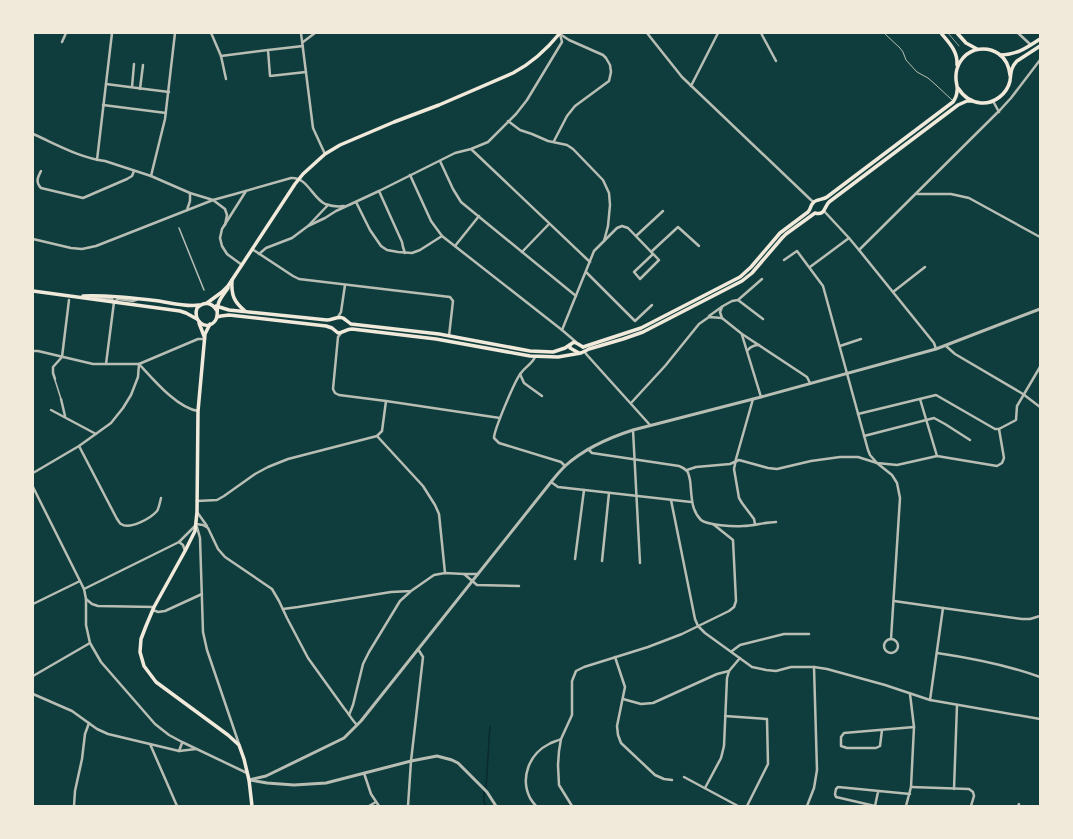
<svg xmlns="http://www.w3.org/2000/svg" width="1073" height="839" font-family="'Work Sans',sans-serif">
	<rect width="100%" height="100%" fill="#0f3d3e"/>
	<g fill="none" stroke-linecap="round" stroke-linejoin="round">
		<!-- stream -->
		<g stroke="#0a2a2b" stroke-width="1.5">
			<polyline points="486,787 490,726"/>
			<polyline points="484,791 484,802 486,806"/>
		</g>
		<!-- service -->
		<polyline stroke="#b8beb3" stroke-width="1" points="884,33 900,48 903,52 906,60 917,72 928,78 936,85 952,100"/>
		<!-- pedestrian -->
		<g stroke="#b8beb3" stroke-width="1.5">
			<polyline points="179,228 204,290"/>
			<polyline points="55,380 61,399"/>
		</g>
		<!-- minor -->
		<g stroke="#b8beb3" stroke-width="2.5">
			<polyline points="211,33 212,35 221,56 226,79"/>
			<polyline points="301,33 313,128 325,154"/>
			<polyline points="647,33 682,77 811,200 814,202"/>
			<polyline points="761,33 776,61"/>
			<polyline points="1018,33 1031,45"/>
			<polyline points="62,42 66,33"/>
			<polyline points="303,42 315,33"/>
			<polyline points="303,46 268,50 270,76 306,72"/>
			<polyline points="221,56 268,50"/>
			<polyline points="106,84 145,89 169,92"/>
			<polyline points="691,86 718,33"/>
			<polyline points="132,87 134,64"/>
			<polyline points="140,89 143,65"/>
			<polyline points="993,101 999,112"/>
			<polyline points="103,105 166,113"/>
			<polyline points="508,121 520,130 532,134 548,141 567,145 573,149 603,180 609,193 610,205 608,226 604,241"/>
			<path d="M33 134C56 144 80 158 105 161L151 176 190 193 213 200 225 209 227 215 225 225"/>
			<polyline points="554,141 567,116 575,106 609,81 611,72 610,65 606,58 603,55 569,40 560,34"/>
			<polyline points="471,149 590,262"/>
			<polyline points="97,160 112,33"/>
			<polyline points="440,161 453,189 461,202 576,296"/>
			<path d="M41 171C38 177 35 182 41 188L83 198 127 179 132 176 134 171"/>
			<polyline points="410,175 431,221 442,236 562,330 576,342"/>
			<polyline points="151,176 165,119 175,33"/>
			<polyline points="379,191 402,242 403,247 405,253"/>
			<polyline points="917,194 951,194 969,198 1040,237"/>
			<polyline points="356,202 370,230 381,246 387,250 398,252 412,253 420,250 442,236"/>
			<polyline points="187,210 190,201 190,193"/>
			<polyline points="824,211 849,238 859,250 934,343 936,349"/>
			<polyline points="309,225 328,205"/>
			<polyline points="636,236 663,211"/>
			<path d="M33 239 71 248 82 249 96 246 213 200 235 194 291 178C307 177 312 197 325 204 331 206 339 207 344 206"/>
			<polyline points="455,246 479,216"/>
			<polyline points="252,249 293,276 299,279 450,297 453,301 449,336"/>
			<polyline points="859,250 1000,110 1011,98 1040,60"/>
			<polyline points="522,252 549,224"/>
			<polyline points="651,252 678,227 699,246"/>
			<polyline points="259,254 266,248 292,238 308,226 325,218 336,211 379,191 455,153 471,149 488,142 516,114 527,100 562,42 560,34"/>
			<polyline points="784,260 797,251 823,286 868,450 870,455 877,463 892,475 897,483 900,498 891,639"/>
			<polyline points="242,265 227,254 222,246 220,238 222,229 246,191"/>
			<polyline points="810,267 849,238"/>
			<polyline points="586,272 635,321 652,305"/>
			<polyline points="893,292 925,267"/>
			<polyline points="94,297 112,299 114,302"/>
			<polyline points="738,300 763,319"/>
			<polyline points="709,316 723,306 732,301 738,300 762,279"/>
			<polyline points="338,317 341,312 345,285"/>
			<polyline points="722,318 720,312 722,307"/>
			<polyline points="562,330 594,251 617,228 622,226 628,228 659,260 640,279 634,272 653,254"/>
			<polyline points="341,333 338,337 333,389 335,393 339,395 386,401 500,418"/>
			<polyline points="742,335 761,397"/>
			<polyline points="840,346 861,339"/>
			<polyline points="946,346 955,354 1023,394 1040,407"/>
			<path d="M748 350C751 346 754 345 759 345"/>
			<polyline points="33,351 38,351 93,364 139,364 198,339 205,339"/>
			<polyline points="584,351 587,355 650,425"/>
			<path d="M535 357C532 364 525 367 521 373 515 380 494 430 494 438L499 443 561 462 565 466"/>
			<polyline points="106,364 114,302 118,299 133,301 138,299"/>
			<path d="M139 364C153 379 177 408 198 411"/>
			<polyline points="520,374 524,383 542,396"/>
			<polyline points="55,379 53,373 53,367 62,357 69,300"/>
			<polyline points="61,399 65,416"/>
			<polyline points="753,399 736,459 734,469 739,498 742,503 754,519 755,524"/>
			<polyline points="920,399 937,456 997,466 1002,463 1004,458 999,429"/>
			<polyline points="631,403 665,366 699,324 709,317 722,318 742,334 807,377 810,383"/>
			<polyline points="51,410 96,434"/>
			<polyline points="858,414 936,395 995,429 999,429 1016,420 1017,406 1040,367"/>
			<polyline points="633,430 640,563"/>
			<polyline points="377,436 423,486 435,505 439,514 445,573"/>
			<polyline points="864,436 934,418 945,424 970,440"/>
			<path d="M79 446 117 519C118 520 120 524 121 524 130 530 151 518 157 511 159 508 160 502 161 498"/>
			<path d="M588 449 592 453 679 466C682 467 685 469 687 471 689 473 689 477 690 480 692 494 690 509 701 520 707 525 734 527 743 526 754 526 765 522 776 522"/>
			<polyline points="687,470 696,467 730,464 739,460 768,468 777,469 811,461 840,457 858,457 877,463 897,465 937,456"/>
			<polyline points="33,473 79,446 111,423 123,408 131,395 138,377 139,364"/>
			<polyline points="551,482 558,487 691,502"/>
			<polyline points="33,487 84,589 86,599 86,625 90,643 101,662 155,724 169,735 182,742 247,773"/>
			<polyline points="671,500 695,619 698,626 705,633 752,667 766,670 776,671 791,667 814,667 827,669 885,685 930,700 1040,719"/>
			<polyline points="197,501 217,500 224,496 255,474 268,467 288,459 377,436 382,431 386,401"/>
			<polyline points="197,512 207,526"/>
			<path d="M196 524 203 525 208 528 218 549 225 557 272 589 279 601 287 618 308 658 344 708C349 714 352 720 357 725"/>
			<polyline points="197,527 200,538 203,632 207,650 239,744"/>
			<polyline points="179,542 183,545 185,551"/>
			<polyline points="575,559 584,490"/>
			<polyline points="602,561 609,493"/>
			<polyline points="478,574 464,574 477,585 519,586"/>
			<polyline points="84,589 179,542 196,525"/>
			<polyline points="86,599 92,604 98,606 154,607"/>
			<polyline points="894,601 943,608 1022,619 1030,619 1040,616"/>
			<polyline points="33,604 80,581"/>
			<polyline points="283,609 298,607 391,592 411,591 434,575 445,573 464,574"/>
			<polyline points="153,610 158,612 165,611 202,594"/>
			<circle cx="891" cy="646" r="7"/>
			<polyline points="732,651 740,645 784,634 809,634"/>
			<path d="M937 653C971 658 1007 665 1040 677"/>
			<polyline points="615,657 625,687 617,726 618,735 621,743 655,775 664,779 672,780"/>
			<polyline points="33,676 90,643"/>
			<polyline points="33,694 72,711 97,729 108,734 179,751 196,749"/>
			<polyline points="623,699 641,704 653,703 717,674 729,671"/>
			<polyline points="930,700 943,608"/>
			<polyline points="349,715 353,705 363,664 369,652 400,601 410,592"/>
			<polyline points="725,716 767,719 768,764 747,806"/>
			<polyline points="882,730 880,746 876,748 847,748 841,746 841,737 844,733 914,727"/>
			<polyline points="150,744 177,806"/>
			<polyline points="179,751 182,743"/>
			<polyline points="364,773 371,794 379,806"/>
			<polyline points="684,777 738,806"/>
			<polyline points="911,787 969,789 973,792 974,796 971,806"/>
			<polyline points="705,788 721,758 724,746 727,678 729,671 740,658"/>
			<polyline points="954,789 957,705"/>
			<polyline points="878,792 875,806 836,797 835,794 836,789 838,787 910,794"/>
			<polyline points="74,806 75,791 82,759 85,734 89,723"/>
			<polyline points="369,806 376,802"/>
			<polyline points="408,806 411,761 423,657 418,649"/>
			<path d="M536 806C534 804 532 801 530 798 520 778 529 754 549 744 552 742 557 741 561 739"/>
			<polyline points="572,806 559,785 558,765 559,751 561,739 572,715 572,681 576,671 584,667 648,647 682,634 729,611 734,607 736,601 733,540 713,524"/>
			<polyline points="807,806 814,788 817,770 814,667"/>
			<polyline points="906,806 911,787 914,727 910,694"/>
			<polyline points="1018,806 1019,804"/>
		</g>
		<!-- tertiary -->
		<g stroke="#b8beb3" stroke-width="3">
			<path d="M249 780 266 776 344 738 361 721 551 482C555 477 560 471 565 466 585 448 608 438 633 430L761 397 936 349 1040 309"/>
			<polyline points="250,780 267,783 294,785 326,783 411,761 437,756 452,760 458,763 487,792 496,806"/>
		</g>
		<!-- secondary -->
		<g stroke="#f1e9da" stroke-width="3.5">
			<path d="M941 33C949 43 958 51 957 65"/>
			<polyline points="957,33 966,43 977,49"/>
			<path d="M1000 55C1017 55 1026 48 1040 39"/>
			<path d="M958 88C963 96 971 102 981 103 994 104 1007 94 1010 81 1011 72 1011 67 1017 61L1040 46"/>
			<path d="M232 280C231 295 234 302 245 311"/>
			<polyline points="33,291 180,311 186,313 197,319"/>
			<path d="M83 296C108 295 134 298 159 301 172 303 186 307 199 305"/>
			<path d="M216 306 229 310 327 320C332 320 338 316 343 318 346 320 348 322 351 324L439 334 530 351 553 352 565 348 574 342 578 344 583 347"/>
			<path d="M217 317 221 316 229 315 326 326 332 328 338 333C343 333 346 329 352 329L436 339 530 356 558 357 581 353 589 349 623 339 643 332 742 281 752 273 782 238 786 234 815 213C825 216 824 207 829 202L958 105 967 101H972"/>
			<polyline points="570,345 570,348 579,353"/>
			<path d="M583 347 641 328 740 277 751 267 780 233 808 212C811 209 810 206 813 203 816 199 823 200 827 197L953 102C955 99 957 95 957 91 958 87 956 83 956 79 955 66 963 54 975 50 983 48 992 49 999 54 1006 59 1009 66 1010 75"/>
		</g>
		<!-- primary -->
		<g stroke="#f1e9da" stroke-width="3.5">
			<path d="M207 303 222 292 228 286 295 184 303 174 325 154 340 145 394 122 439 105 513 73C532 63 547 49 560 33"/>
			<path d="M217 311C212 302 204 301 197 308 192 320 206 332 215 321 219 316 216 311 218 305 219 299 224 294 228 288"/>
			<polyline points="199,323 204,336"/>
			<polyline points="210,324 205,334 198,411 197,512 195,531 185,551 154,607 146,626 141,639 140,652 144,666 156,682 228,735 239,745 244,759 249,780 252,806"/>
		</g>
		<!-- tram -->
		<polyline stroke="#97a49c" stroke-width="1" points="948,33 959,46"/>
	</g>
	<!-- border -->
	<rect width="1073" height="839" fill="none" stroke="#f1e9da" stroke-width="68"/>
</svg>
